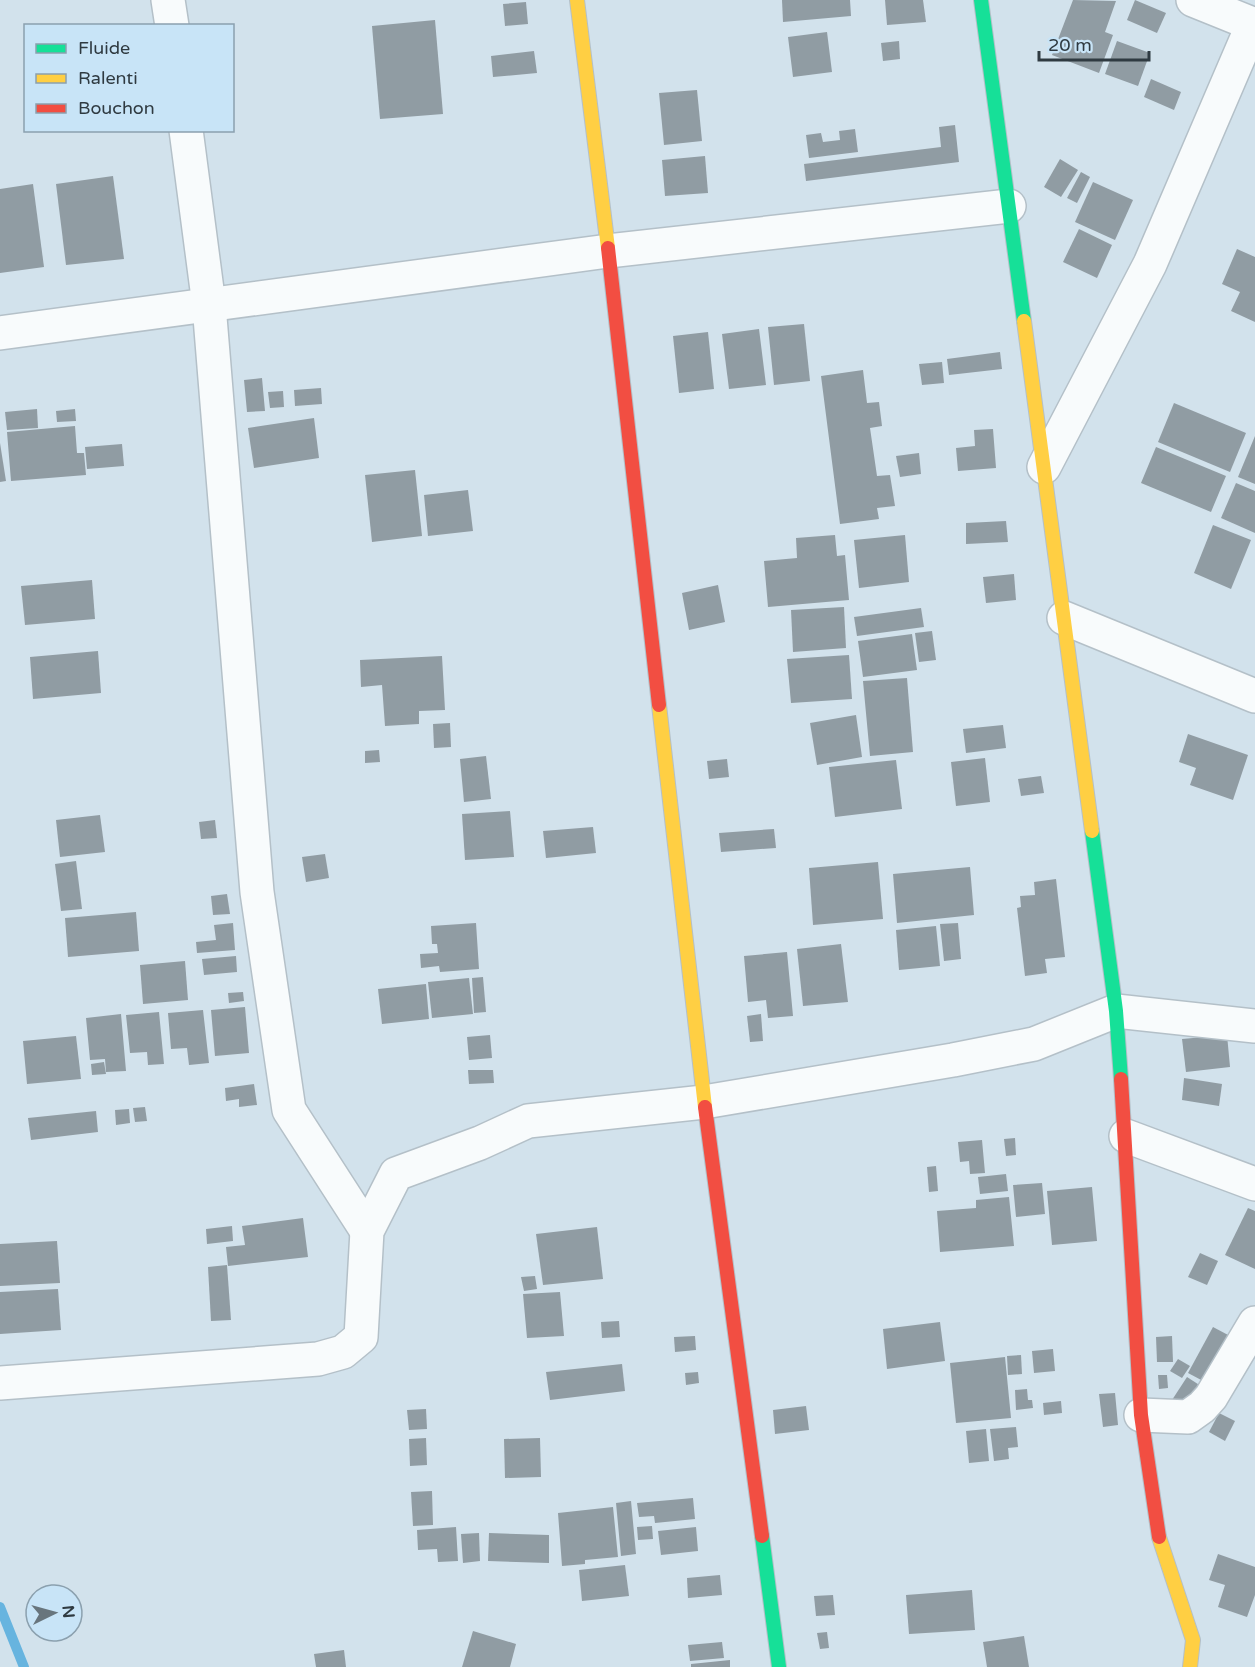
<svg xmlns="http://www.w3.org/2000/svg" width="1255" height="1667" font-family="'Varela Round',sans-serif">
	<rect width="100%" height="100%" fill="#d2e2ec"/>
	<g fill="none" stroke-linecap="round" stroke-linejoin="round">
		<!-- stream -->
		<polyline stroke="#67b4df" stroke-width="10" points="0,1607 24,1667"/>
	</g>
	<!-- building -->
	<g fill="#909ca3">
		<polygon points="782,0 850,0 851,16 783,22"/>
		<polygon points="885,0 923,0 926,22 887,25"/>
		<polygon points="1073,0 1116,1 1105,32 1113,35 1099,73 1052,55"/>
		<polygon points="1135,0 1166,13 1157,33 1127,20"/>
		<polygon points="526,2 528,24 505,26 503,4"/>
		<polygon points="435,20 443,114 380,119 372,26"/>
		<polygon points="827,32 832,72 793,77 788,37"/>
		<polygon points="899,41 900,59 883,61 881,43"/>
		<polygon points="1117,41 1150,53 1138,86 1105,74"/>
		<polygon points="534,51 537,73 493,77 491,56"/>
		<polygon points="1151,79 1181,92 1174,110 1144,97"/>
		<polygon points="697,90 702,141 664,145 659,93"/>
		<polygon points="955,125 959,162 806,181 804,164 941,147 939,127"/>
		<polygon points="855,129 858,152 809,158 806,135 821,133 823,142 840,140 839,131"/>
		<polygon points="705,156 708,193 665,196 662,160"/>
		<polygon points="1060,159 1078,170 1061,197 1044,187"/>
		<polygon points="1081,172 1090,177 1077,203 1067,198"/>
		<polygon points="113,176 124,259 66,265 56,184"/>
		<polygon points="1093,182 1133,200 1115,240 1075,222"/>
		<polygon points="33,184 44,267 0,273 0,189"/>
		<polygon points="1079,229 1112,245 1097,278 1063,262"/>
		<polygon points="1237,249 1255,257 1255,322 1231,311 1240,292 1222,284"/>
		<polygon points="804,324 810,381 774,385 768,327"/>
		<polygon points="759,329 766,385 729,389 722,334"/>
		<polygon points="708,332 714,389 679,393 673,336"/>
		<polygon points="1000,352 1002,369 949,375 947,359"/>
		<polygon points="942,362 944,383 922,385 919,364"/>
		<polygon points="863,370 867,403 879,402 882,426 870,428 877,476 890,475 895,506 877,508 879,519 840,524 821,376"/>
		<polygon points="262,378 265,411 247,412 244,380"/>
		<polygon points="321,388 322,404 295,406 294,390"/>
		<polygon points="283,391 284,407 270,408 268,392"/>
		<polygon points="1174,403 1246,433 1230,472 1158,442"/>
		<polygon points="37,409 38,428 7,430 5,412"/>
		<polygon points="75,409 76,421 57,422 56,411"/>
		<polygon points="314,418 319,458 254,468 248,428"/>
		<polygon points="75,426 77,453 84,453 86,475 11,481 7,432"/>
		<polygon points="993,429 996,468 958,471 956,448 975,446 974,430"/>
		<polygon points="1255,436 1255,484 1238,477"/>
		<polygon points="0,443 6,481 0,482"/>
		<polygon points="122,444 124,466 87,469 85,447"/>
		<polygon points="1156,447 1226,476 1211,512 1141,483"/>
		<polygon points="919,453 921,474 900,477 896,456"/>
		<polygon points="415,470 422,536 372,542 365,475"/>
		<polygon points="1236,483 1255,491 1255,533 1221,518"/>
		<polygon points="468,490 473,531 428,536 424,495"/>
		<polygon points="1006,521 1008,542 966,544 966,523"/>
		<polygon points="1213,525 1251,540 1231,589 1194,573"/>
		<polygon points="835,535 837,556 845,555 849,600 768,607 764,561 797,558 796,538"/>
		<polygon points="905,535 909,582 859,588 854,540"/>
		<polygon points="1014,574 1016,600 986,603 983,577"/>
		<polygon points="92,580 95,619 25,625 21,586"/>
		<polygon points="718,585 725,622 689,630 682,593"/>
		<polygon points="844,607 846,648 793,652 791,610"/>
		<polygon points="921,608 924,627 857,636 854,617"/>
		<polygon points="932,631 936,660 919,662 915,633"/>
		<polygon points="912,634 917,670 863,677 858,641"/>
		<polygon points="98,651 101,693 33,699 30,657"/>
		<polygon points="849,655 852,699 791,703 787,659"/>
		<polygon points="442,656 445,710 419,711 419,724 385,726 382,685 361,687 360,660"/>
		<polygon points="907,678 913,752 870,756 863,681"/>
		<polygon points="856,715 862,757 817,765 810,723"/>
		<polygon points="450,723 451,747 434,748 433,724"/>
		<polygon points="1003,725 1006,748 966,753 963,729"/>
		<polygon points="1188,734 1248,755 1233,800 1190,785 1196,768 1179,762"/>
		<polygon points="379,750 380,762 365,763 365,751"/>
		<polygon points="486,756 491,799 464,802 460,759"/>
		<polygon points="985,758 990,802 956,806 951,762"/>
		<polygon points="727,759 729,777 709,779 707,761"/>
		<polygon points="896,760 902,809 835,817 829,767"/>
		<polygon points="1041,776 1044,793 1021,796 1018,779"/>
		<polygon points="510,811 514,857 465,860 462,814"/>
		<polygon points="100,815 105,852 60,857 56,820"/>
		<polygon points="215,820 217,838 201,839 199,822"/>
		<polygon points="593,827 596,853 546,858 543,831"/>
		<polygon points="774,829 776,848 721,852 719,833"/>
		<polygon points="325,854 329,878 306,882 302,857"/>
		<polygon points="76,861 82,909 61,911 55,864"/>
		<polygon points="878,862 883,919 813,925 809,868"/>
		<polygon points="970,867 974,915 897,923 893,874"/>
		<polygon points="1056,879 1065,957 1045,959 1047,973 1025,976 1017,908 1021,907 1020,896 1035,895 1034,882"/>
		<polygon points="227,894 230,914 213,915 211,896"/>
		<polygon points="136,912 139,951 68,957 65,918"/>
		<polygon points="233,923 235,950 197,953 196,942 216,940 214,925"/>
		<polygon points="476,923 479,969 440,972 439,966 421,968 420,954 438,953 437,944 432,944 431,926"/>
		<polygon points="958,923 961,959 944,961 940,924"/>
		<polygon points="936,926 940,966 899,970 896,930"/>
		<polygon points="841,944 848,1002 803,1006 797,949"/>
		<polygon points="787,952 793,1016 768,1018 766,1000 748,1002 744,956"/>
		<polygon points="236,956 237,972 204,975 202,959"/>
		<polygon points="185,961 188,1000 143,1004 140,965"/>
		<polygon points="483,977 486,1012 474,1013 472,978"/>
		<polygon points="469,978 473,1014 432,1018 428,982"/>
		<polygon points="426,984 429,1019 382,1024 378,989"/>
		<polygon points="243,992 244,1001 229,1003 228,993"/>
		<polygon points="245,1007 249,1053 215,1056 211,1010"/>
		<polygon points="203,1010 209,1063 189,1065 187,1048 171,1049 168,1013"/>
		<polygon points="159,1012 164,1064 148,1065 147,1052 130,1053 126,1015"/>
		<polygon points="121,1014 126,1071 106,1072 105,1059 90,1060 86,1018"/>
		<polygon points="761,1014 763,1041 750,1042 747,1016"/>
		<polygon points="490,1035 492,1058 469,1060 467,1037"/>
		<polygon points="1227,1035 1230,1067 1186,1072 1182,1039"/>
		<polygon points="76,1036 81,1079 27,1084 23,1041"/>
		<polygon points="104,1062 106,1074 92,1075 91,1064"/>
		<polygon points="468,1070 493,1070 494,1083 469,1084"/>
		<polygon points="1184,1078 1222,1084 1219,1106 1182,1100"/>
		<polygon points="254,1084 257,1105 239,1107 239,1099 226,1101 225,1088"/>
		<polygon points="145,1107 147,1121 135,1122 133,1108"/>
		<polygon points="129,1109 130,1123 116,1125 115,1110"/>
		<polygon points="96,1111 98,1132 31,1140 28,1118"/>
		<polygon points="1015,1138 1016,1155 1006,1156 1004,1139"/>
		<polygon points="982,1140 985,1173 970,1174 969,1161 960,1162 958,1142"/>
		<polygon points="936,1166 938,1191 929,1192 927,1167"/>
		<polygon points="1006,1174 1008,1191 980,1194 978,1177"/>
		<polygon points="1042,1183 1045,1214 1016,1217 1013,1185"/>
		<polygon points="1092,1187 1097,1241 1052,1245 1047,1191"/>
		<polygon points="1009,1197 1014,1246 940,1252 937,1211 976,1208 976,1200"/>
		<polygon points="1248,1208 1255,1211 1255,1269 1225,1255"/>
		<polygon points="303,1218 308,1257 228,1266 226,1247 245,1245 242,1226"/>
		<polygon points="232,1226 233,1241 207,1244 206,1229"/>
		<polygon points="597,1227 603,1279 543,1285 536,1234"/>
		<polygon points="57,1241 60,1283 0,1286 0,1244"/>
		<polygon points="1200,1253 1218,1261 1207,1285 1188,1277"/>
		<polygon points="227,1265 231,1320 211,1321 208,1267"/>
		<polygon points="535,1276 537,1289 524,1291 521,1277"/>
		<polygon points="58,1289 61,1330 0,1334 0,1292"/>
		<polygon points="560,1292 564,1336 527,1338 523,1294"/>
		<polygon points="619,1321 620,1337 602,1338 601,1322"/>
		<polygon points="940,1322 945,1361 887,1369 883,1329"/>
		<polygon points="1213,1327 1230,1336 1205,1382 1188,1373"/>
		<polygon points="695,1336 696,1350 675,1352 674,1337"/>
		<polygon points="1172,1336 1173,1362 1157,1362 1156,1337"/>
		<polygon points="1053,1349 1055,1371 1034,1373 1032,1351"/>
		<polygon points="1021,1355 1022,1374 1008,1375 1007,1356"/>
		<polygon points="1005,1357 1011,1418 956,1423 950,1363"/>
		<polygon points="1178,1359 1190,1366 1182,1378 1170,1371"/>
		<polygon points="622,1364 625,1391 550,1400 546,1372"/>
		<polygon points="698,1372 699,1383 686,1385 685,1373"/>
		<polygon points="1158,1375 1167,1375 1168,1388 1159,1389"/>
		<polygon points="1187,1377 1204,1388 1189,1411 1172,1400"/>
		<polygon points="1027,1389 1028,1400 1032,1400 1033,1408 1016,1410 1015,1390"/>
		<polygon points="1115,1393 1118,1425 1103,1427 1099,1394"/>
		<polygon points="1061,1401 1062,1413 1044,1415 1043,1403"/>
		<polygon points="806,1406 809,1430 775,1434 773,1410"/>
		<polygon points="426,1409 427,1429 409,1430 407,1410"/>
		<polygon points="1219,1413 1235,1421 1225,1441 1209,1432"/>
		<polygon points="1016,1427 1018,1447 1008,1448 1009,1459 994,1461 990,1429"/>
		<polygon points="986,1429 989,1461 969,1463 966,1431"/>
		<polygon points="426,1438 427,1465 410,1466 409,1439"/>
		<polygon points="540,1438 541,1477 505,1478 504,1439"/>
		<polygon points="432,1491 433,1525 413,1526 411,1492"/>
		<polygon points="693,1498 695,1519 655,1523 654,1516 639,1517 637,1503"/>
		<polygon points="631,1501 636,1554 621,1556 616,1503"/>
		<polygon points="613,1507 618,1557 585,1560 585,1564 562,1566 558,1513"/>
		<polygon points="652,1526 653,1539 638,1540 637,1527"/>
		<polygon points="456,1527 458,1561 438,1562 437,1549 418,1550 417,1530"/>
		<polygon points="696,1527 698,1551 661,1555 658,1531"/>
		<polygon points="479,1533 480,1561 463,1563 461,1534"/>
		<polygon points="489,1533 549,1535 549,1563 488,1561"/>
		<polygon points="1218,1554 1255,1567 1255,1595 1247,1617 1218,1607 1225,1585 1209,1580"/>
		<polygon points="625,1565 629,1596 582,1601 579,1570"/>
		<polygon points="720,1575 722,1595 688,1598 687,1578"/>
		<polygon points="972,1590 975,1630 909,1634 906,1595"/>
		<polygon points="833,1595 835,1615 816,1616 814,1596"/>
		<polygon points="473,1631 516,1644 510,1667 462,1667"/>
		<polygon points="827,1632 829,1648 820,1649 817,1633"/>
		<polygon points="1024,1636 1029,1667 987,1667 983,1642"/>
		<polygon points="722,1642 724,1658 690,1661 688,1645"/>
		<polygon points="344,1650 346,1667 316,1667 314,1654"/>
		<polygon points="730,1660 730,1667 691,1667 691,1664"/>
	</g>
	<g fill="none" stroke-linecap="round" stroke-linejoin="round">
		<!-- street casing -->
		<g stroke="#b4c0c8" stroke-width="36">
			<g id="street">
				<polyline points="168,0 172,26"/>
				<polyline points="1193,0 1255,25"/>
				<polyline points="186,130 209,305 257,892 289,1110 367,1231"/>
				<polyline points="0,333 608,251 1009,206"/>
				<polyline points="1044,467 1150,264 1253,24"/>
				<polyline points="1064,618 1255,696"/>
				<polyline points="1126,1136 1255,1184"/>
				<polyline points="0,1383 318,1359 343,1352 361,1337 367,1231 396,1174 480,1143 528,1121 704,1102 953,1060 1034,1044 1116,1011 1255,1026"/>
				<polyline points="1141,1415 1188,1417 1202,1407 1211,1397 1255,1323"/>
			</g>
		</g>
		<!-- fast casing -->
		<g stroke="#b4c0c8" stroke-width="16">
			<g id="fast">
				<polyline points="981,0 1024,321"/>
				<polyline points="1092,831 1116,1011 1121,1079"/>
				<polyline points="762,1536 779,1667"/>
			</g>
		</g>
		<!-- slow casing -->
		<g stroke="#b4c0c8" stroke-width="16">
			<g id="slow">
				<polyline points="577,0 608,248"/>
				<polyline points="1024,321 1092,831"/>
				<polyline points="659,705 705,1107"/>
				<polyline points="1159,1537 1193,1640 1190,1667"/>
			</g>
		</g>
		<!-- jam casing -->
		<g stroke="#b4c0c8" stroke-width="16">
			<g id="jam">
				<polyline points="608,248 659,705"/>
				<polyline points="1121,1079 1141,1415 1159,1537"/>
				<polyline points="705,1107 762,1536"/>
			</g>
		</g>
		<!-- street -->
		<use href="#street" stroke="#f8fbfc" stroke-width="33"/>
		<!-- fast -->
		<use href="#fast" stroke="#16e098" stroke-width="14"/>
		<!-- slow -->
		<use href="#slow" stroke="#ffcf43" stroke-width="14"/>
		<!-- jam -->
		<use href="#jam" stroke="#f24e42" stroke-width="14"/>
	</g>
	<!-- legend -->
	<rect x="24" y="24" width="210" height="108" fill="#c8e4f7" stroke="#8ba0ae" stroke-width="1.5"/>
	<rect x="36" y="44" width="30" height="9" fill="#16e098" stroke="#8ba0ae" stroke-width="1.5"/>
	<text x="78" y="54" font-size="18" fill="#2f3a41">Fluide</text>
	<rect x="36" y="74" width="30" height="9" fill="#ffcf43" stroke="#8ba0ae" stroke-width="1.5"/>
	<text x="78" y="84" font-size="18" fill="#2f3a41">Ralenti</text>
	<rect x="36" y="104" width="30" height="9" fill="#f24e42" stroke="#8ba0ae" stroke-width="1.5"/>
	<text x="78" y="114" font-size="18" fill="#2f3a41">Bouchon</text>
	<!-- north arrow -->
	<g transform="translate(54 1613) rotate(85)"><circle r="28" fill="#c8e4f7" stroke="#8ba0ae" stroke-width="1.5"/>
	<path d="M0-4.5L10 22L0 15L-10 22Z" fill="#68757d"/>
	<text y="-9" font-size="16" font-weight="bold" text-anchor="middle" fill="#2f3a41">N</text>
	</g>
	<!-- scale -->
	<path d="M1039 51v9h110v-9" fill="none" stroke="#2f3a41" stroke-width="3"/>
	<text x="1048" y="51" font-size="18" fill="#2f3a41" stroke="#c8e4f7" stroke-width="4.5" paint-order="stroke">20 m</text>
</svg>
